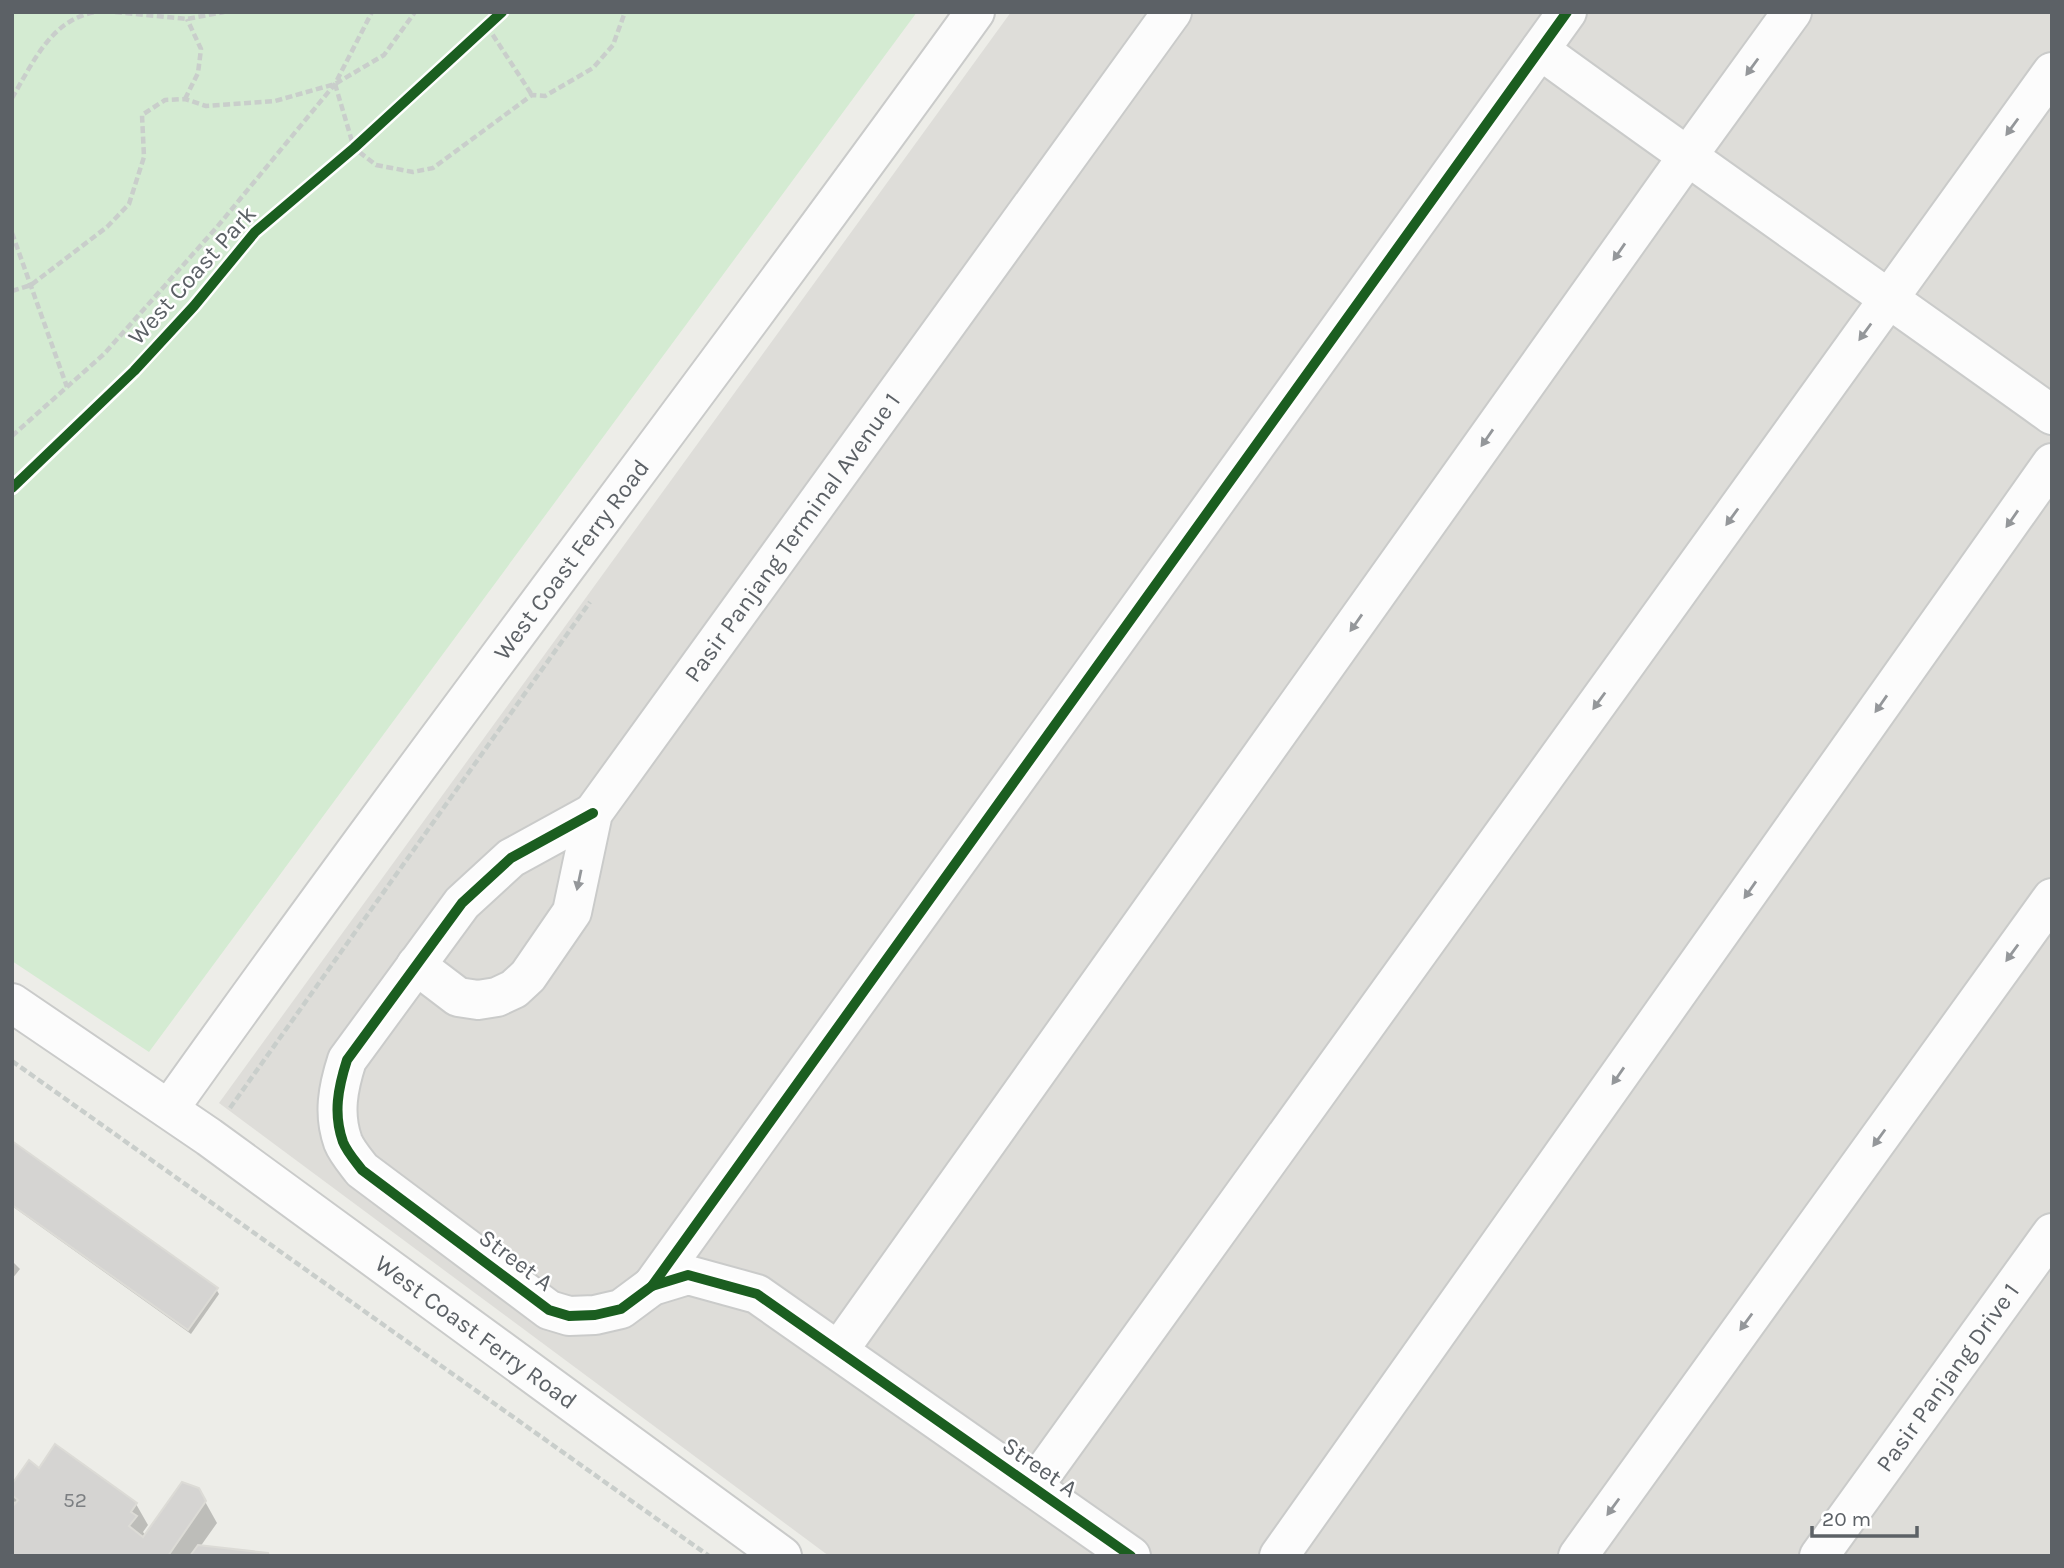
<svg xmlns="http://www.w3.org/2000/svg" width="2064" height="1568" font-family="Karla,sans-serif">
	<rect width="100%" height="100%" fill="#edede8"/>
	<!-- industrial -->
	<polygon fill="#deddd9" points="1011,12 2052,12 2052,1556 829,1556 219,1103"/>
	<!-- green -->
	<polygon fill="#d4ebd2" points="12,12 917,12 149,1052 12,961"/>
	<!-- shadow -->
	<g fill="#0003">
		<polygon points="12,1143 216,1289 219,1294 191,1334 12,1206"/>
		<polygon points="12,1261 20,1269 12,1279"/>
		<polygon points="39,1470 136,1504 148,1525 143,1532 146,1536 198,1489 217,1523 200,1547 267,1556 12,1556 16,1505 12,1497 12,1487"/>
	</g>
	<!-- building -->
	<g fill="#d5d4d2" stroke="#dcdbd6" stroke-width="2">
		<polygon points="12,1141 218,1288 188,1330 12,1205"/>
		<polygon points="55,1444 137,1503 131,1512 137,1516 129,1526 143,1537 182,1482 199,1488 206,1501 168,1556 12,1556 12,1507 18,1500 12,1495 12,1484 29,1460 39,1468"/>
		<polygon points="198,1545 268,1553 269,1556 190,1556"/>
	</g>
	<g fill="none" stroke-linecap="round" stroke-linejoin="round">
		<!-- minor casing -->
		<g stroke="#cacbca" stroke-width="42">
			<g id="minor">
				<path d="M1540 50C1709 173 1882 293 2052 415"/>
				<path d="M593 813 511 858 462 903 347 1060C338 1088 333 1114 343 1142 347 1152 356 1162 362 1170L549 1310 569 1316 595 1315 621 1309 652 1286 688 1275 757 1294 1131 1556"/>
				<path id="s1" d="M416 965 458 997 478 1000 497 997 514 989 528 976 572 912 593 813 1172 12"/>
				<path id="s2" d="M12 1003 209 1137 782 1556"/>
				<path id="s3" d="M169 1109C432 739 710 380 975 12"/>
				<polyline points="652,1286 1567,12"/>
				<polyline points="839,1350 1687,157 1792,12"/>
				<polyline points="1033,1487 2052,72"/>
				<polyline points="1279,1556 2052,463"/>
				<polyline points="1578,1556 2052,898"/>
				<path id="s4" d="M1819 1556 2052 1233"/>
			</g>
		</g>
		<!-- path -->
		<g stroke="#c9cecb" stroke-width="4.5" stroke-dasharray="7 3.5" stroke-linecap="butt">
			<polyline points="115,12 187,19 224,12"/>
			<polyline points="487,26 532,95"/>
			<polyline points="335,84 354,148 376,165 413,172 433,168 532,95 545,96 593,68 613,45 625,12"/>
			<path d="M12 98C33 63 51 19 96 12"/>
			<polyline points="185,99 198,73 201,49 187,19"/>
			<polyline points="12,233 67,387"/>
			<polyline points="12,291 31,285 107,227 129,204 144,157 142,115 165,100 185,99 206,106 275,101 335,84 384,55 415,12"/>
			<polyline points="12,436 104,354 217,227 335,84 372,12"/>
			<polyline points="12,1061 709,1556"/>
			<polyline points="230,1108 590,602"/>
		</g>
		<!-- minor -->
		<use href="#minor" stroke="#fcfcfc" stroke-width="38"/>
		<!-- cycleway casing -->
		<g stroke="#fff" stroke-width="15">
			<g id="cycleway">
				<polyline points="12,488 134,371 194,306 255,232 354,148 502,12"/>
				<path d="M593 813 511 858 462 903 347 1060C338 1088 333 1114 343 1142 347 1152 356 1162 362 1170L549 1310 569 1316 595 1315 621 1309 652 1286 688 1275 757 1294 1131 1556"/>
				<polyline points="652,1286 1567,12"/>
			</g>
		</g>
		<!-- cycleway -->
		<use href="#cycleway" stroke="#1b5e20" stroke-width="10"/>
	</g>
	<!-- one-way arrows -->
	<defs><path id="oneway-solid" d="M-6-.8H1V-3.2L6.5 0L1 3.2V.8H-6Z" transform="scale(1.75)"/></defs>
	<g fill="#94979a">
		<use href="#oneway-solid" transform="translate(1752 67) rotate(126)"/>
		<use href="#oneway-solid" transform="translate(2012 127) rotate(126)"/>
		<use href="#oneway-solid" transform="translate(1619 252) rotate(125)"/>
		<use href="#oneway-solid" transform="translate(1865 332) rotate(126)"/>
		<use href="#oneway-solid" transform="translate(1487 438) rotate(125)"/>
		<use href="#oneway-solid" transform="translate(1732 517) rotate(126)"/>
		<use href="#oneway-solid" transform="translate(2012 519) rotate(125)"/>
		<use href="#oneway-solid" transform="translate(1356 623) rotate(125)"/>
		<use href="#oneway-solid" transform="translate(1599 701) rotate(126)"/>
		<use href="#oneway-solid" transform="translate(1881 704) rotate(125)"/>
		<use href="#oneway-solid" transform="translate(579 880) rotate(102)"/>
		<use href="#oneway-solid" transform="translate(1750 890) rotate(125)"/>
		<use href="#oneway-solid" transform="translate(2012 953) rotate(126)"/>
		<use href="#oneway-solid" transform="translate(1618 1076) rotate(125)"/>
		<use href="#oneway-solid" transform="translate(1879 1138) rotate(126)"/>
		<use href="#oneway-solid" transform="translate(1746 1322) rotate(126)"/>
		<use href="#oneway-solid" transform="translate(1613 1507) rotate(126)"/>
	</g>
	<g text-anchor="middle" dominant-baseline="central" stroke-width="5" stroke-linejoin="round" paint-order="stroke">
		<!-- number labels -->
		<g font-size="21" fill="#7c7f82">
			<text x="75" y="1500">52</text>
		</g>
		<!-- street labels -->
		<g font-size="24" fill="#5c6166" stroke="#fff">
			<text transform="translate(192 275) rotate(-48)">West Coast Park</text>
			<text stroke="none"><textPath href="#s1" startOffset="649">Pasir Panjang Terminal Avenue 1</textPath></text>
			<text stroke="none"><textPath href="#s3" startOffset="681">West Coast Ferry Road</textPath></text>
			<text transform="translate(516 1260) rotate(37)">Street A</text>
			<text stroke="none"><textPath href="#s2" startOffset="569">West Coast Ferry Road</textPath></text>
			<text stroke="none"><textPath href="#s4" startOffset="220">Pasir Panjang Drive 1</textPath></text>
			<text transform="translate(1040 1467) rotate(35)">Street A</text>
		</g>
	</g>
	<!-- border -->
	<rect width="2064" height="1568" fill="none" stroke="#5c6166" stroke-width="28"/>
	<!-- scale -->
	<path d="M1812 1526v10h105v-10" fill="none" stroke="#5c6166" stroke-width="3.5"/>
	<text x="1822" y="1526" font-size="21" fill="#5c6166" stroke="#ffffff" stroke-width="5" paint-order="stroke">20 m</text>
</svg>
